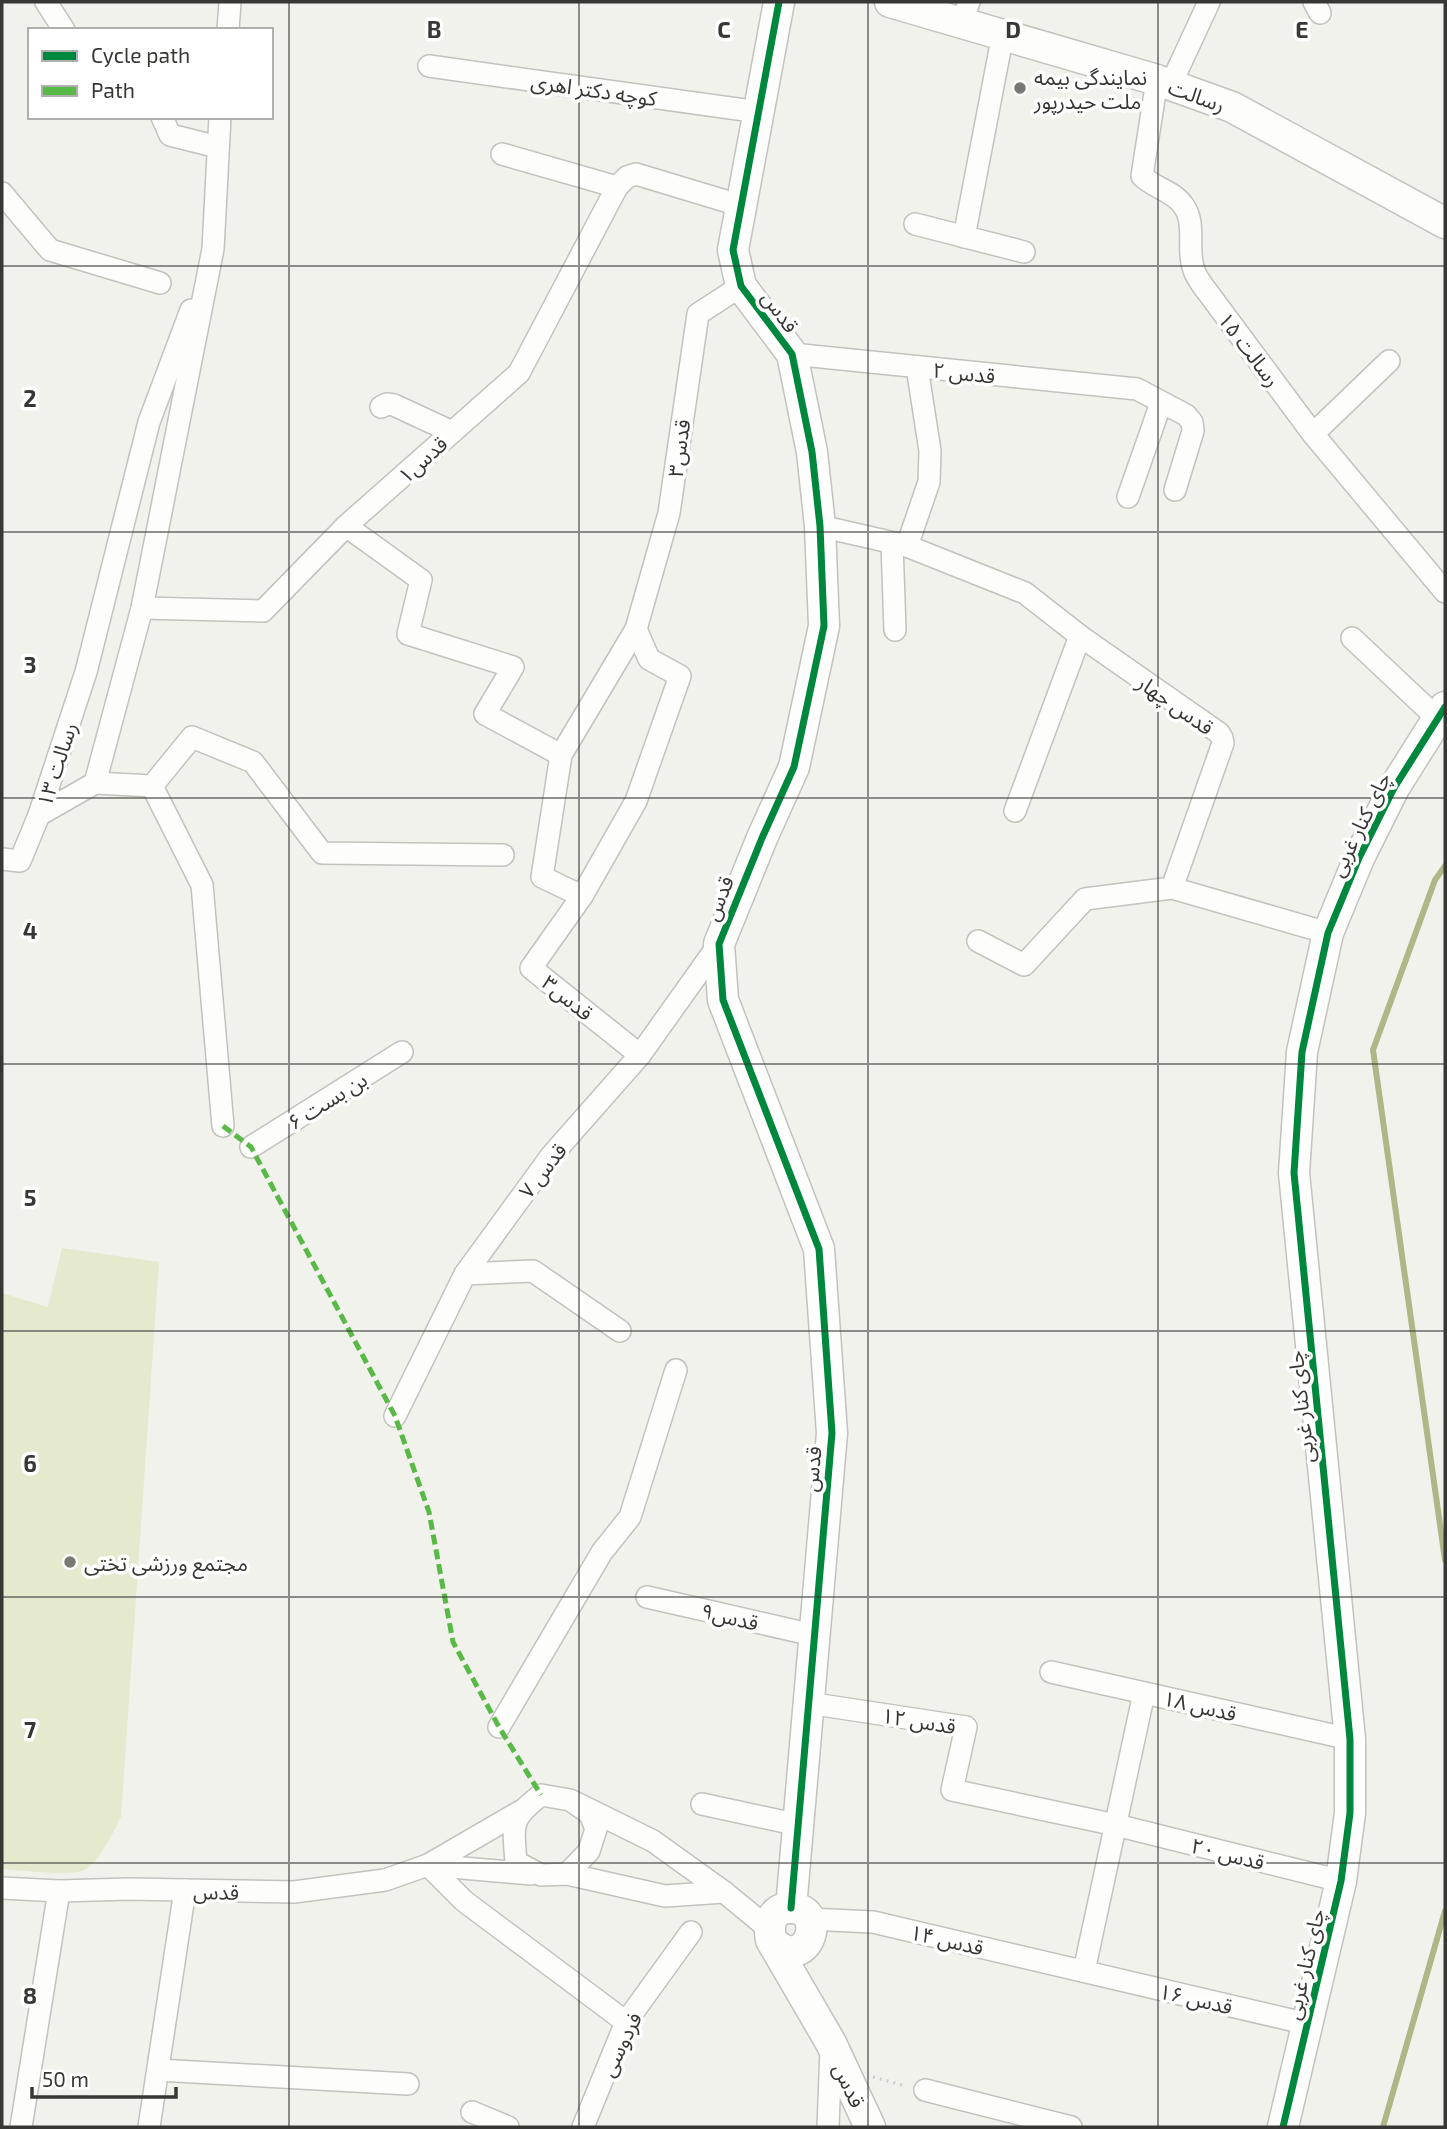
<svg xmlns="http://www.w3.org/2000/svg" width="1447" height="2129" font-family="'Exo 2','Noto Sans Arabic',sans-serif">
	<rect width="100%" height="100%" fill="#f1f2ec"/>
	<!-- garden -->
	<path fill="#e5e9ce" d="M62 1248 159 1262 121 1817C114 1831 99 1863 84 1870 68 1877 21 1870 2 1869V1293L48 1307Z"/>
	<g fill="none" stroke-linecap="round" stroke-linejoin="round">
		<!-- stream -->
		<g stroke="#b0b688" stroke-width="6">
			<polyline points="1445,866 1435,880 1373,1050 1445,1560"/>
			<polyline points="1383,2127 1445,1911"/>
		</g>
		<!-- street casing -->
		<g stroke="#c2c2be" stroke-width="24">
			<g id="street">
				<polyline points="46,2 64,30"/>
				<polyline points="1314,2 1320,13"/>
				<polyline points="962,23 969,2"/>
				<polyline points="228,30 230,2"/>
				<polyline points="429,66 759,112"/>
				<path d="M1157 80 1142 176C1154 188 1173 191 1183 205 1197 223 1186 250 1194 270 1196 278 1204 287 1209 294L1313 434 1445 592"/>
				<polyline points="1171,84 1209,2"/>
				<polyline points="162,117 170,135 218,147"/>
				<polyline points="502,154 617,187"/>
				<polyline points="2,193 50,250 160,283"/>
				<polyline points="915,224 1024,252"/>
				<polyline points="964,237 1003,34"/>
				<polyline points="792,354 1137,389 1186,415 1192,422 1193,431 1175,490"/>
				<polyline points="381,407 387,404 394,405 452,432"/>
				<polyline points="1313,434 1389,361"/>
				<polyline points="1128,497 1161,403"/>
				<polyline points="346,526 421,580 408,634 513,667 485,714 561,755"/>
				<polyline points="820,526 907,546 1025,593 1080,636 1219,733 1222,738 1223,743 1172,888 1085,899 1024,965 978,941"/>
				<polyline points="892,543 895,630"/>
				<polyline points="907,546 929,482 930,451 917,367"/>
				<polyline points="142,608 263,611 346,526 519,373 617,187 627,177 636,174 742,206"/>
				<polyline points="636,629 649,659 680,676 636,801 582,896 531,968 640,1055"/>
				<polyline points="1352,638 1438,719"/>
				<polyline points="95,783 152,786 202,885 223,1126"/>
				<polyline points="152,786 192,737 253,762 322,853 503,855"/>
				<polyline points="1015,811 1080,636"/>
				<polyline points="39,815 95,783 142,608 213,249 220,117"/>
				<polyline points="2,859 20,861 39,815 86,672 149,422 191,310"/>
				<polyline points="1172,888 1328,933"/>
				<polyline points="582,896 542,877 561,755 636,629 669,513 698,314 741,286"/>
				<polyline points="251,1147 402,1052"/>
				<polyline points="465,1274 533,1271 620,1331"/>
				<polyline points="395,1416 465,1274 551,1156 640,1055 719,944"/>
				<polyline points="647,1597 813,1635"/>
				<polyline points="1051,1672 1350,1739"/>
				<polyline points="808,1703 966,1727 952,1790 1116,1825 1341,1881"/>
				<polyline points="499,1727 602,1552 630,1517 676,1370"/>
				<polyline points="702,1804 799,1825"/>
				<polyline points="521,1811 428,1865 531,1874"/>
				<path d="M567 1874 589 1851 596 1829 590 1814 570 1800 541 1795C510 1819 513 1824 516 1862L541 1875 567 1874 665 1896 724 1892 653 1841 570 1800"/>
				<polyline points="2,1888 59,1891 129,1889 294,1892 385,1880 428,1865 464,1901 626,2022"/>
				<polyline points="724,1892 769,1929"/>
				<polyline points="809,1919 873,1922 1308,2024"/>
				<polyline points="1084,1971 1144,1693"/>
				<polyline points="158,2070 408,2084"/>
				<polyline points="925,2090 1071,2127"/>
				<polyline points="472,2112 508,2127"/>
				<polyline points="21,2127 59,1891"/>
				<polyline points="149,2127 185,1890"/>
				<polyline points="583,2127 626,2022 691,1932"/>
				<polyline points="828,2127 831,2049"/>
			</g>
		</g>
		<!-- secondary casing -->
		<g stroke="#c2c2be" stroke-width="33">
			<g id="secondary">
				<polyline points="779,2 733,250 741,286 792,354 812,452 820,526 824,626 794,767 762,838 719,944 723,1000 819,1249 832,1433 791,1908"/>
				<polyline points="890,2 1157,80 1232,107 1445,223"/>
				<path d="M771 1940C807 1978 830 1908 791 1908 771 1907 768 1925 771 1940L831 2043 870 2127"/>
				<polyline points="1283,2127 1341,1881 1350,1813 1350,1739 1294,1173 1302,1052 1328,933 1359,858 1394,788 1445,707"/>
			</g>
		</g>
		<!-- path -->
		<polyline stroke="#d0d0ce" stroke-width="3.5" stroke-dasharray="2 5" stroke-linecap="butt" points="873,2077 906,2086"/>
		<!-- street -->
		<use href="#street" stroke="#fdfdfc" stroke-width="21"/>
		<!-- secondary -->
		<use href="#secondary" stroke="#fdfdfc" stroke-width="30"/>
		<!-- quiet -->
		<polyline stroke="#58b947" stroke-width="5" stroke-dasharray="10 5" stroke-linecap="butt" points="223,1126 251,1147 395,1416 429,1512 453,1642 499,1727 541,1795"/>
		<!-- cycleway casing -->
		<g stroke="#fff" stroke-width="11">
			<g id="cycleway">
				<polyline points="779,2 733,250 741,286 792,354 812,452 820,526 824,626 794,767 762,838 719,944 723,1000 819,1249 832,1433 791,1908"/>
				<polyline points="1283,2127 1341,1881 1350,1813 1350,1739 1294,1173 1302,1052 1328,933 1359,858 1394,788 1445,707"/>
			</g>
		</g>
		<!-- cycleway -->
		<use href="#cycleway" stroke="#00873e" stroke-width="7"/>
	</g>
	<!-- grid -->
	<path fill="none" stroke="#373834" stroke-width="2" stroke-opacity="0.55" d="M289 2V2127M579 2V2127M868 2V2127M1158 2V2127M2 266H1445M2 532H1445M2 798H1445M2 1064H1445M2 1331H1445M2 1597H1445M2 1863H1445"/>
	<!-- markers -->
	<g fill="#787974" stroke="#fff" stroke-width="2.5">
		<circle cx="1020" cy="88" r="7"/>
		<circle cx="70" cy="1562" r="7"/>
	</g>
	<g text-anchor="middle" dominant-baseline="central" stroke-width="7" stroke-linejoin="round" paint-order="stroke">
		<!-- poi labels -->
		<g font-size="21" fill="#373834" stroke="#fff" text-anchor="start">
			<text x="1034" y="76">نمایندگی بیمه<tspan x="1034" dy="24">ملت حیدرپور</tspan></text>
			<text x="84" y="1562">مجتمع ورزشی تختی</text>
		</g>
		<!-- street labels -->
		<g font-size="21" fill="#373834" stroke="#fff">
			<text transform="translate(594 89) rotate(8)">کوچه دکتر اهری</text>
			<text transform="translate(1197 95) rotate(20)">رسالت</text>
			<text transform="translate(781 311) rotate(54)">قدس</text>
			<text transform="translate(1250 349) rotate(53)">رسالت ۱۵</text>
			<text transform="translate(964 372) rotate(6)">قدس ۲</text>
			<text transform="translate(678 448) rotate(-82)">قدس۳</text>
			<text transform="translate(422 459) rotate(-42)">قدس۱</text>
			<text transform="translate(1176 704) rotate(35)">قدس چهار</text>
			<text transform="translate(56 764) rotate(-72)">رسالت ۱۳</text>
			<text transform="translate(1359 824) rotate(-64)">چای کنار غربی</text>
			<text transform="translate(718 898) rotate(-68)">قدس</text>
			<text transform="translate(568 997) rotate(39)">قدس۳</text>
			<text transform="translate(327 1100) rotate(-32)">بن بست ۶</text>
			<text transform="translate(542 1170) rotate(-52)">قدس ۷</text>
			<text transform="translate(1300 1407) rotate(-96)">چای کنار غربی</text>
			<text transform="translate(811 1469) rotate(-85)">قدس</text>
			<text transform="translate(730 1616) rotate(13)">قدس۹</text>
			<text transform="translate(1200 1705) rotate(13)">قدس ۱۸</text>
			<text transform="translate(919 1720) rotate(9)">قدس ۱۲</text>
			<text transform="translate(1228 1853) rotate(14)">قدس ۲۰</text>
			<text transform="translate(216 1891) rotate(1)">قدس</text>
			<text transform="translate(947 1939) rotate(13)">قدس ۱۴</text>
			<text transform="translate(1304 1964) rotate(-77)">چای کنار غربی</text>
			<text transform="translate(1196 1998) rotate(13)">قدس ۱۶</text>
			<text transform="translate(620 2044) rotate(-64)">فردوسی</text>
			<text transform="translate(850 2085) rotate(65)">قدس</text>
		</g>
	</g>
	<g font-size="23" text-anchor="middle" font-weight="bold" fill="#373834" stroke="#fff" stroke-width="7" stroke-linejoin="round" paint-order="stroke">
		<text x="434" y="38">B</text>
		<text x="724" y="38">C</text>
		<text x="1013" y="38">D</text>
		<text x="1302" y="38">E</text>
		<text x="30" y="407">2</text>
		<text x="30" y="673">3</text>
		<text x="30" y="939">4</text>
		<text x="30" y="1206">5</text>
		<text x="30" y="1472">6</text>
		<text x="30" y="1738">7</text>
		<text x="30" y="2004">8</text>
	</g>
	<!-- border -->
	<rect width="1447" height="2129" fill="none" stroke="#373834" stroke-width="7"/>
	<!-- legend -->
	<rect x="28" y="28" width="245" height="91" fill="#ffffff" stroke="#afafae" stroke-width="2"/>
	<rect x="42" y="51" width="35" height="10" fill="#00873e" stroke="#afafae" stroke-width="2"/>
	<text x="91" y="63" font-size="21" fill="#373834">Cycle path</text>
	<rect x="42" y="86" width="35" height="10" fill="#58b947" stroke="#afafae" stroke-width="2"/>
	<text x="91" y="98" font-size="21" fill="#373834">Path</text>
	<!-- scale -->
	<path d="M32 2087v10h144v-10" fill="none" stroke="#373834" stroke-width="3.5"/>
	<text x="42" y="2087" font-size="21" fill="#373834" stroke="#ffffff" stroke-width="5" paint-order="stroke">50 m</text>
</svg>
